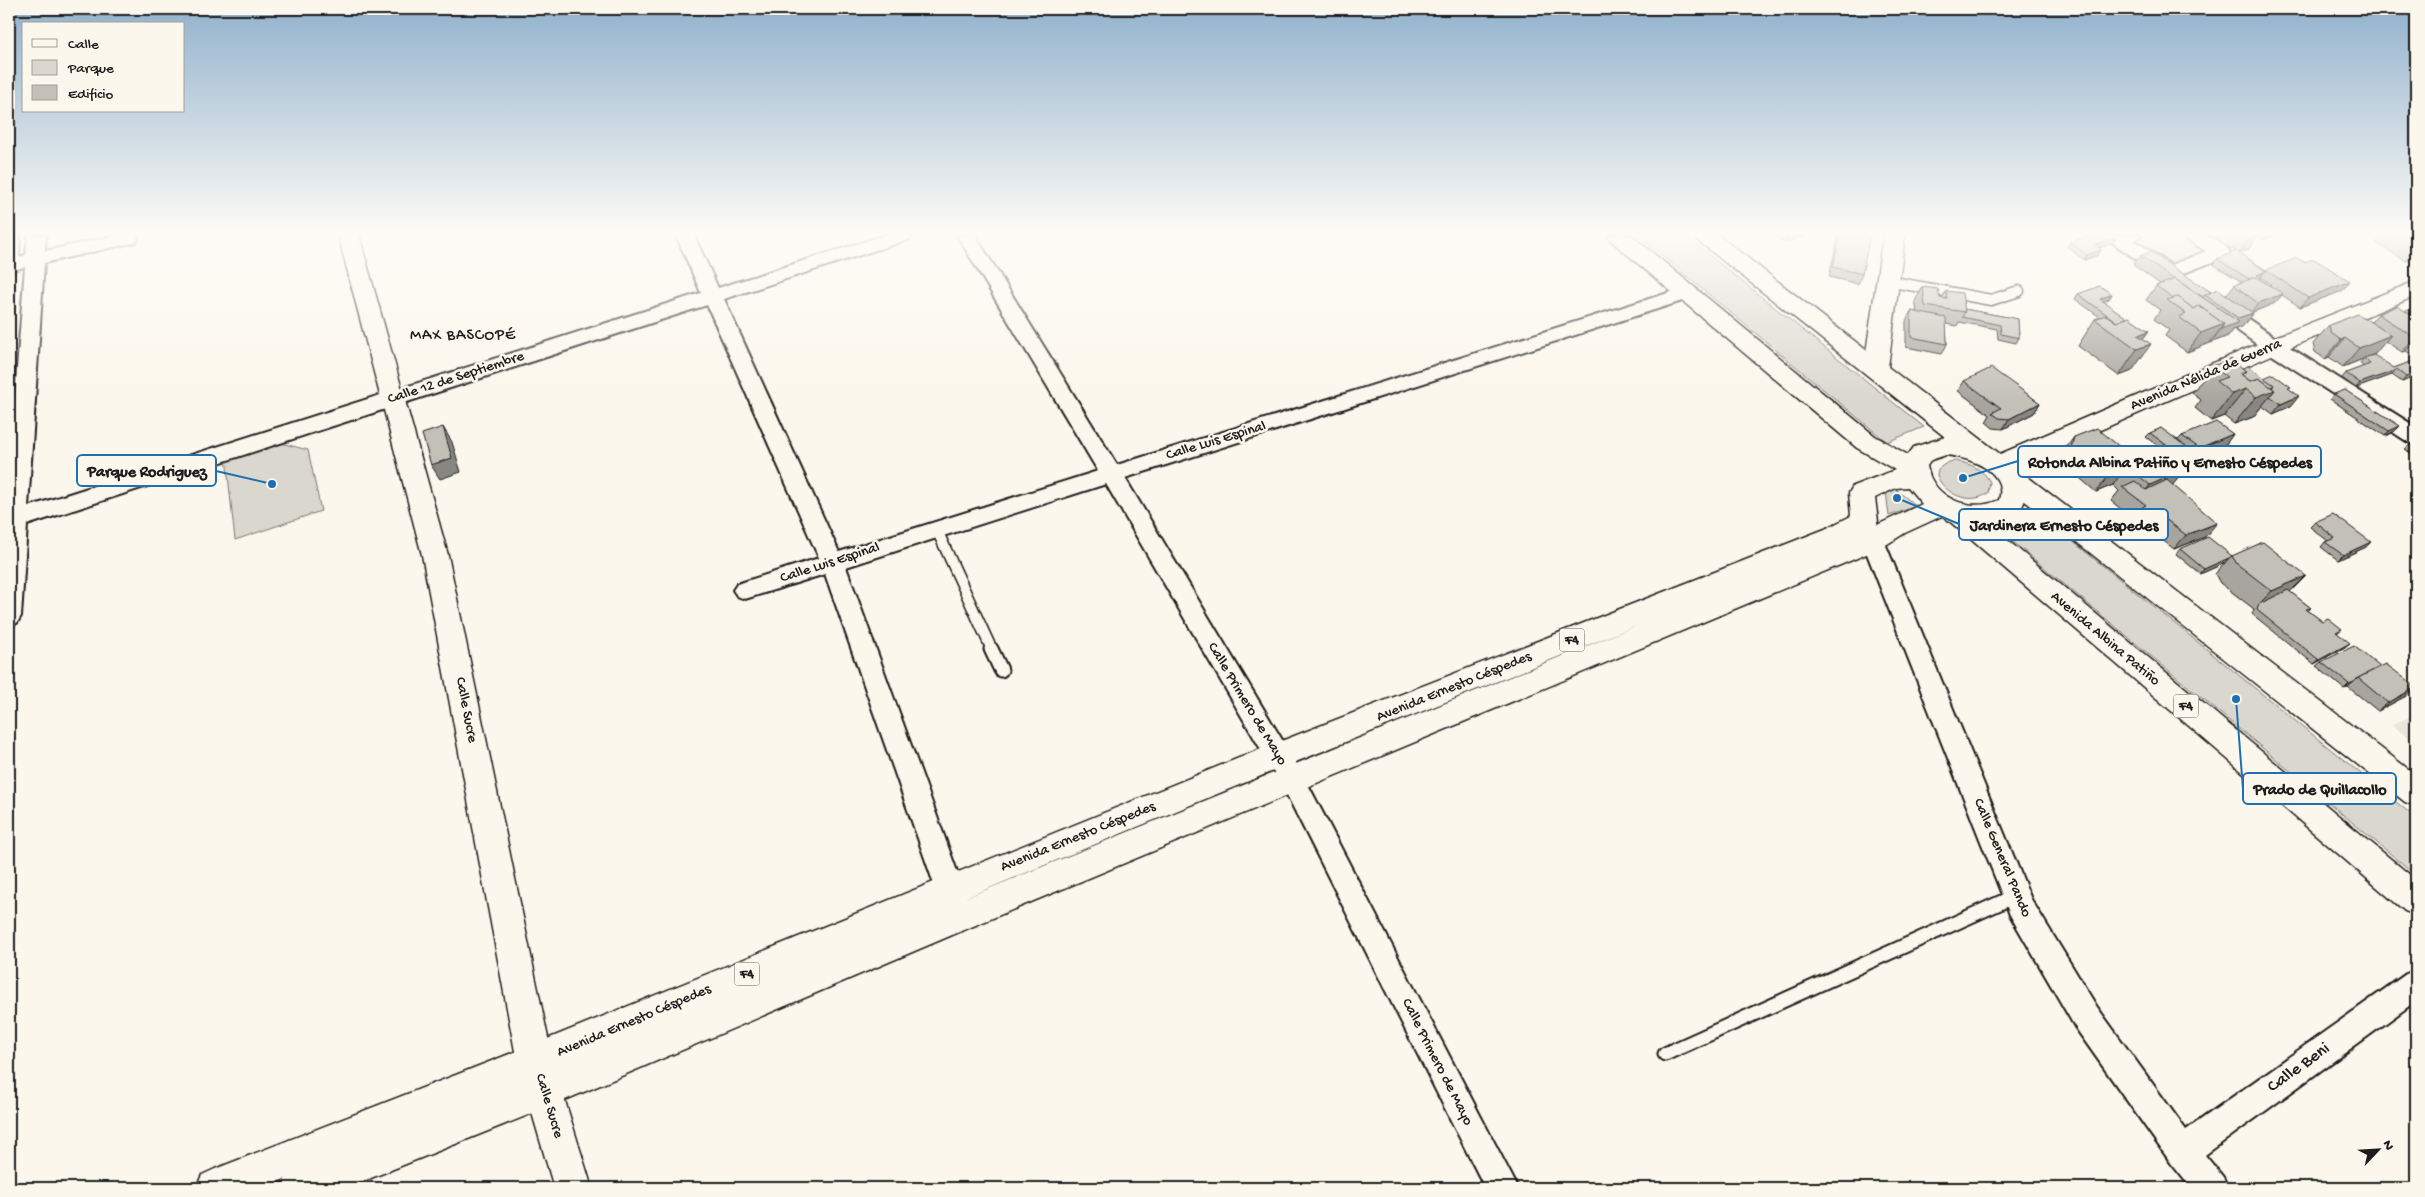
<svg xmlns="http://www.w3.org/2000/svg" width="2425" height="1197" font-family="'Gochi Hand',sans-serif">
	<rect width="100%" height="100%" fill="#fbf7ec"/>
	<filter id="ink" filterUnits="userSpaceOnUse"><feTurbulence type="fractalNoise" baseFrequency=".02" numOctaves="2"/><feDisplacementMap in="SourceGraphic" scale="10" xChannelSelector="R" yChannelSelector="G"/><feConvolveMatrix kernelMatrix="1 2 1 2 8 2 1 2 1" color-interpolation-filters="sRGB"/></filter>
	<g filter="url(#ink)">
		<!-- built -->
		<polygon fill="#eae6dc" points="2416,713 2416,744 2392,725"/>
		<!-- green -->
		<g fill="#dad7ce" stroke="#7b7a75">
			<polygon points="1637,235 1684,235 1924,427 1887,442"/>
			<path d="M2149 235C2165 235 2199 231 2206 251L2170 266 2132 241Z"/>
			<polygon points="281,443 308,450 321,511 235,540 226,457"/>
			<path d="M1956 461C1971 464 1983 469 1990 482L1988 493C1971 506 1943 494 1937 475L1938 469 1948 462Z"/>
			<polygon points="1892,486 1916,506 1889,516 1886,491"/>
			<path d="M2040 515 2416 818V875L2001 532C2018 531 2029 527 2040 515Z"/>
		</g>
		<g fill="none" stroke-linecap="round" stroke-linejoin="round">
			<!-- lane-far1 casing -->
			<g stroke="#1c1c1c" stroke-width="13">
				<g id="lane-far1">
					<polyline points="1888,281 1991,300 2019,291"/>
					<polyline points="936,528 992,650"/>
				</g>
			</g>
			<!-- lane casing -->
			<g stroke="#1c1c1c" stroke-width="17">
				<g id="lane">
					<polyline points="991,649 1001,670"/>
					<polyline points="1665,1054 2015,896"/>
				</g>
			</g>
			<!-- street casing -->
			<g stroke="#1c1c1c" stroke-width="4">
				<g id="street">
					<polygon points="9,235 20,235 19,257 26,255 28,235 46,235 45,251 119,235 136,235 138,238 136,242 44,263 28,507 701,293 676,235 694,235 718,288 885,235 912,235 910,239 724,299 839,552 1098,471 957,235 975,235 1117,465 1681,289 1688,287 1695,289 1698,293 1695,297 1125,478 1302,773 1518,1188 1485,1188 1284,789 1106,484 846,567 970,907 966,916 956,920 946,916 942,907 825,574 745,599 737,596 733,590 737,584 819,558 707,305 27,525 21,616 17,623 9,625 9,470 25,267 9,271"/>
					<path d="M2113 235H2141L2134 240 2171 265 2206 251 2186 239 2184 235C2201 235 2220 236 2230 252L2228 256 2169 279 2162 277 2113 243 2111 239Z"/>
					<polygon points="2218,301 2225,303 2280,341 2416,427 2416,444 2408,442 2266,351 2211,311 2208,307 2211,303"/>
					<polygon points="1865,513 1873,515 1876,521 2031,899 2097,1007 2186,1130 2406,974 2416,970 2416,1001 2205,1155 2223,1177 2228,1188 2191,1188 2171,1163 2075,1027 2010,915 1854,521 1857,515"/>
				</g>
			</g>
			<!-- secondary casing -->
			<g stroke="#1c1c1c" stroke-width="3">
				<g id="secondary">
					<polygon points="338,235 359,235 448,555 553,1062 592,1188 554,1188 517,1062 422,555"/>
					<polygon points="1883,235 1905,235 1888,367 1884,373 1876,375 1868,373 1864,367"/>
				</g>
			</g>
			<!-- primary casing -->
			<g stroke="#1c1c1c" stroke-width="3">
				<g id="primary">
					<polygon points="2006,464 2015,467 2416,775 2416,806 2405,802 1997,479 1993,473 1997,467"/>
					<polygon points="1956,502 1965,505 2416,880 2416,915 2405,911 1947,519 1943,512 1947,505"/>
				</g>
			</g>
			<!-- highway casing -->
			<g stroke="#1c1c1c" stroke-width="3">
				<path id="highway" d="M1608 235H1631L1875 436 1908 455 1914 447 1945 437 1697 240 1695 235H1718L2000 454 2265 341 2416 281V296L2281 351 2016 467C2044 507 2007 528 1969 525 1960 524 1951 519 1942 516L1905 533 1881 548 971 927 558 1103 346 1188H281L285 1179 261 1188H196L202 1175 215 1169 535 1044 1266 747 1825 529 1851 516 1849 493 1853 486 1895 470 1857 448 1610 240ZM1946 455C1969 458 2008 470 1999 500 1970 513 1933 499 1927 466L1931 460ZM1908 487 1922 504 1875 526 1878 521 1875 498 1896 488ZM1643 623 953 903 1288 765Z"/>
			</g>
			<!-- lane-far1 -->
			<use href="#lane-far1" stroke="#fbf7ec" stroke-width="10"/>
			<!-- lane -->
			<use href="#lane" stroke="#fbf7ec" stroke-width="13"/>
			<!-- street -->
			<use href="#street" fill="#fbf7ec" fill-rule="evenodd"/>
			<!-- secondary -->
			<use href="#secondary" fill="#fbf7ec" fill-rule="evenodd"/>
			<!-- primary -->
			<use href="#primary" fill="#fbf7ec" fill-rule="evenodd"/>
			<!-- highway -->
			<use href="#highway" fill="#fbf7ec" fill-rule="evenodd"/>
		</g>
		<!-- wall -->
		<g fill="#a8a59e" stroke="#1c1c1c">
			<polygon points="1775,235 1808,235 1785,243"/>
			<polygon points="1839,235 1866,235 1862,274 1858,284 1829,277 1838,238"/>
			<polygon points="2207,235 2274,235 2272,237 2262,240 2258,236 2248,250 2239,253 2266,270 2342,291 2300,307 2282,295 2275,303 2253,312 2242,327 2232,330 2228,336 2187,352 2165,336 2169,330 2154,319 2160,310 2146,300 2156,286 2160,284 2133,265 2140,256 2211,292 2227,294 2234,285 2242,282 2213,264 2217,259 2236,251 2218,241 2221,237 2214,239"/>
			<polygon points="2382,235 2416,235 2416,257 2406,261 2376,243"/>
			<polygon points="2116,238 2113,243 2099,248 2101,250 2098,255 2084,260 2067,247 2070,242"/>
			<polygon points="1923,287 1940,298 1942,298 1946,291 1964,309 2018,319 2019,338 2016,343 1998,339 1997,329 1959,322 1957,326 1946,324 1947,344 1942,354 1906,347 1906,321 1911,311 1917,312 1915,301"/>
			<polygon points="2078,294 2112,294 2109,299 2103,301 2143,338 2132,371 2119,376 2078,346 2095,319 2100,317 2075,299"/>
			<polygon points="2405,311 2416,314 2416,357 2406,351 2402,352 2385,341 2375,354 2343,367 2329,357 2325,359 2315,352 2313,344 2329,325 2371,322 2378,314"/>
			<polygon points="2364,358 2394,368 2416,360 2416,376 2402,382 2392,375 2356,388 2342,378 2346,373 2363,367 2360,363"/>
			<polygon points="2212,366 2242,368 2289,389 2291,406 2273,414 2262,406 2253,417 2234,424 2224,416 2211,421 2195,408 2201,400 2192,393"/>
			<polygon points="1964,381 2040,403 2034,413 2003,429 1993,428 1986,422 1990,415 1958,391"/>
			<polygon points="2334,394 2395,431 2385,436 2330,399"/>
			<polygon points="2150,433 2178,440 2182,436 2233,434 2226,444 2198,455 2195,460 2182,466 2186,469 2172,485 2205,537 2174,549 2152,532 2145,534 2130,522 2133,519 2111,501 2119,491 2113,485 2096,492 2061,462 2064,451 2074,437 2138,462 2143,460 2145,458 2163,450 2146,437"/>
			<polygon points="2416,442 2416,457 2405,449 2410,445"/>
			<polygon points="2315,522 2366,547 2338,560 2321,547 2325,542 2328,541 2310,527"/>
			<polygon points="2180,549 2232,556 2290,592 2311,608 2308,611 2322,621 2342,629 2337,633 2345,647 2314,664 2252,614 2254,609 2220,583 2215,574 2225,563 2200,574 2176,554"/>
			<polygon points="2321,662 2406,696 2378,711 2348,687 2349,686 2344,689 2316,666"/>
		</g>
		<!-- shaded-wall -->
		<g fill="#888681" stroke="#1c1c1c">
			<polygon points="1797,235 1808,235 1785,243 1787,238"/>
			<polygon points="2217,235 2222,235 2221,237 2214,239"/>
			<polygon points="2258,235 2248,250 2239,253 2249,239"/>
			<polygon points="2266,235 2274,235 2272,237 2262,240"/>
			<polygon points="2116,238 2113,243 2092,250 2095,245"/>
			<polygon points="2416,249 2416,257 2406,261"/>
			<polygon points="2101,250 2098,255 2084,260 2087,255"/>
			<polygon points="2265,271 2262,276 2253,280 2257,275"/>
			<polygon points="2350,281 2342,291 2300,307 2308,298"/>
			<polygon points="2112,294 2109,299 2097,304 2100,299"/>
			<polygon points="2283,294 2275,303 2251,313 2258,303"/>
			<polygon points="2253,313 2242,327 2232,330 2228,336 2210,343 2221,329 2234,323 2238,318"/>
			<polygon points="2224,324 2210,343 2187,352 2201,333"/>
			<polygon points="2149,331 2136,348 2138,335"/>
			<polygon points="2391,335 2375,354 2343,367 2359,348"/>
			<polygon points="2416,337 2416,339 2406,351 2402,352"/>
			<polygon points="2345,338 2329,357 2325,359 2341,340"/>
			<polygon points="2151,344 2132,371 2119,376 2137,349"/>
			<polygon points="2397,370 2392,375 2356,388 2360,383"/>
			<polygon points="2416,373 2416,376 2402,382 2406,377"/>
			<polygon points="2274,385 2275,390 2253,417 2234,424 2256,397 2259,391"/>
			<polygon points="2246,389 2224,416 2211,421 2232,394"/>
			<polygon points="2299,396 2291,406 2273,414 2281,404"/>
			<polygon points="2040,403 2034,413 2003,429 2009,419"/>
			<polygon points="2400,426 2395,431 2385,436 2389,431"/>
			<polygon points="443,427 452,442 461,472 440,479 431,465"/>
			<polygon points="2233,434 2226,444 2191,458 2199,448"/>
			<polygon points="2199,456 2195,460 2159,477 2163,472"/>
			<polygon points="2186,469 2171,487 2138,500 2150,485"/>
			<polygon points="2123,471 2113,485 2096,492 2107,478"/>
			<polygon points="2164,518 2152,532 2145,534 2156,520"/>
			<polygon points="2217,523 2205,537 2174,549 2186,535"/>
			<polygon points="2371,542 2366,547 2338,560 2343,555"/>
			<polygon points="2229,558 2225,563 2200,574 2204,569"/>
			<polygon points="2306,576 2288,594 2259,604 2254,609 2272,591"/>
			<polygon points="2350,643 2345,647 2314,664 2319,660"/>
			<polygon points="2354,682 2349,686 2344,689 2349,684"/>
			<polygon points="2416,688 2406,696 2378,711 2388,703"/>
		</g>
		<!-- building -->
		<g fill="#c3c0b8" stroke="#1c1c1c">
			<polygon points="1783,235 1797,235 1787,238"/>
			<polygon points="1840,235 1866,235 1870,236 1862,274 1833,267"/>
			<polygon points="2093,235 2111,235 2116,238 2095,245 2101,250 2087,255 2070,242"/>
			<polygon points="2242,235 2258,235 2249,239"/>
			<polygon points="2236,251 2266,271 2257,275 2271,284 2269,285 2256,277 2249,279 2217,259"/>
			<polygon points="2150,252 2211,292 2205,295 2203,297 2175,279 2173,279 2140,256"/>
			<polygon points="2297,258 2304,262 2314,259 2350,281 2308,298 2266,270"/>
			<polygon points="2256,277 2283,294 2258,303 2234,285"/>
			<polygon points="2175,279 2239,322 2221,329 2224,324 2199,306 2194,309 2177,297 2173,298 2156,286"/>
			<polygon points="2100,286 2112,294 2100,299 2127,318 2117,322 2078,294"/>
			<polygon points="1923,287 1938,289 1940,298 1947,299 1946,291 1962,293 1965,312 1925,306"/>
			<polygon points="2218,289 2253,313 2238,318 2205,295"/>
			<polygon points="2177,297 2194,309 2199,306 2224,324 2201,333 2179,317 2186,314 2167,300"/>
			<polygon points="2397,306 2416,318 2414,320 2416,322 2416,337 2415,338 2378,314"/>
			<polygon points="1964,309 2018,319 2019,338 2001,334 2000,325 1962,317 1965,312"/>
			<polygon points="2409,310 2416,314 2416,318 2405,311"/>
			<polygon points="1911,311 1946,318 1947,344 1911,337"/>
			<polygon points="2358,314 2391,335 2359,348 2345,338 2341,340 2331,333 2329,325"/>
			<polygon points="2106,315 2116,322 2129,317 2149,331 2138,335 2151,344 2137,349 2095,319"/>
			<polygon points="2374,355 2394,368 2416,360 2416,373 2406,377 2397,370 2360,383 2346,373 2370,364 2364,358"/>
			<polygon points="2231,359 2246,371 2239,373 2250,381 2259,378 2275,390 2256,397 2246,389 2232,394 2216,381 2227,377 2212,366"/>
			<polygon points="2248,366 2274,385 2271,387 2259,378 2250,381 2242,375 2246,371 2242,368"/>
			<polygon points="1991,368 2040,403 2009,419 1999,418 1992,413 2001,408 1964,381"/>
			<polygon points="2273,374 2291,387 2288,388 2299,396 2281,404 2270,396 2275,390 2272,388 2274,385 2264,378"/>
			<polygon points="2345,390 2400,426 2389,431 2334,394"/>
			<polygon points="2216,422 2233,434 2199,448 2182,436"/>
			<polygon points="443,427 452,458 431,465 422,434"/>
			<polygon points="2097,428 2138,462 2127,466 2123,471 2107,478 2071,448 2074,437"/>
			<polygon points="2161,428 2199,456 2179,464 2162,452 2146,459 2145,458 2169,447 2150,433"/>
			<polygon points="2416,442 2416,449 2410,445"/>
			<polygon points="2162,452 2186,469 2150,485 2127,466"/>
			<polygon points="2167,480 2217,523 2186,535 2164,518 2156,520 2141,508 2146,505 2122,487 2135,481 2146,490"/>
			<polygon points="2333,514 2371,542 2343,555 2325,542 2335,538 2315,522"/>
			<polygon points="2208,537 2232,556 2229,558 2204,569 2180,549"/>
			<polygon points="2263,542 2306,576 2272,591 2237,564 2232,556"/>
			<polygon points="2288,590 2311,608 2306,609 2322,621 2328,618 2342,629 2336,632 2350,643 2319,660 2257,610 2259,604"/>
			<polygon points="2354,646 2380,667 2358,678 2354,682 2349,684 2321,662"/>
			<polygon points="2386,664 2416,687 2388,703 2358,678"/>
		</g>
	</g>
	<!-- sky -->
	<linearGradient id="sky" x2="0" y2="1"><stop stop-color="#91b1cd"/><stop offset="0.58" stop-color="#fdfbf6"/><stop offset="1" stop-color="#fdfbf6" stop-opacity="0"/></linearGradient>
	<rect width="2425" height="402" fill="url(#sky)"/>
	<g text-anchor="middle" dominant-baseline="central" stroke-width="5" stroke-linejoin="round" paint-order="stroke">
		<!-- shield labels -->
		<g fill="#fbf7ec" stroke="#5f5e5a" stroke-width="1">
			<rect x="1559.5" y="628.5" width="25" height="23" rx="4"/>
			<rect x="2173.5" y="694.5" width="25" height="23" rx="4"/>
			<rect x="734.5" y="962.5" width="25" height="23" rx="4"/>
		</g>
		<g font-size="14" font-weight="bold" fill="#1c1c1c">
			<text x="1572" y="640">F4</text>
			<text x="2186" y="706">F4</text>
			<text x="747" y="974">F4</text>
		</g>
		<!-- street labels -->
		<g font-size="15" fill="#1c1c1c" stroke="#fbf7ec">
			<text transform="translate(2206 375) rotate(-23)">Avenida Nélida de Guerra</text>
			<text transform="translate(456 378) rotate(-18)">Calle 12 de Septiembre</text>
			<text transform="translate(1216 441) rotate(-17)">Calle Luis Espinal</text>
			<text transform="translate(830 563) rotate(-18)">Calle Luis Espinal</text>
			<text transform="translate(2105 639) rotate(40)">Avenida Albina Patiño</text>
			<text transform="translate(1454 687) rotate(-22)">Avenida Ernesto Céspedes</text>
			<text transform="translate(1247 704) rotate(59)">Calle Primero de Mayo</text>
			<text transform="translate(466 710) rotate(79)">Calle Sucre</text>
			<text transform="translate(1078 837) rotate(-22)">Avenida Ernesto Céspedes</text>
			<text transform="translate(2002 858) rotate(67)">Calle General Pando</text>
			<text transform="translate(634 1021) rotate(-23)">Avenida Ernesto Céspedes</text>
			<text transform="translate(1437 1062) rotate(63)">Calle Primero de Mayo</text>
			<text transform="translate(549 1106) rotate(73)">Calle Sucre</text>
		</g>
		<!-- neighbourhood labels -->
		<g font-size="16" letter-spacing="1" fill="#1c1c1c" stroke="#fbf7ec">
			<text x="463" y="336">MAX BASCOPÉ</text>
		</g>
		<!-- near-street labels -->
		<g font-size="18" fill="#1c1c1c" stroke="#fbf7ec">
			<text transform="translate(2299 1068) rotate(-36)">Calle Beni</text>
		</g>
	</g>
	<!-- callouts -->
	<path fill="none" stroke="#1f6fb2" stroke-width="2" d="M1963 478L2018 461M272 484L216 471M1897 498L1959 524M2236 699L2243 789"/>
	<g fill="#1f6fb2" stroke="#fbf7ec" stroke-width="2">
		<circle cx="1963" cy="478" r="5"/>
		<circle cx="272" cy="484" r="5"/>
		<circle cx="1897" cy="498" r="5"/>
		<circle cx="2236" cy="699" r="5"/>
	</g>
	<g fill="#fbf7ec" stroke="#1f6fb2" stroke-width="2">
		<rect x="2018" y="446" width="303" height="31" rx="5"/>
		<rect x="77" y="455" width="139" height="31" rx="5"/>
		<rect x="1959" y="509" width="209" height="31" rx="5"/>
		<rect x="2243" y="773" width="153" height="31" rx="5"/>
	</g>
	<g font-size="16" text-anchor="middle" font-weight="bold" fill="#1c1c1c">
		<text x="2170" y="467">Rotonda Albina Patiño y Ernesto Céspedes</text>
		<text x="147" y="476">Parque Rodriguez</text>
		<text x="2064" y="530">Jardinera Ernesto Céspedes</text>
		<text x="2320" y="794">Prado de Quillacollo</text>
	</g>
	<!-- margin -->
	<rect width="2425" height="1197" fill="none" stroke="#fbf7ec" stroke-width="30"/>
	<rect x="15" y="15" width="2395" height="1167" fill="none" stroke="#1c1c1c" stroke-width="2" filter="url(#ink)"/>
	<!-- legend -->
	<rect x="22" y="22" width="162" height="90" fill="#fbf7ec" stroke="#a29f99"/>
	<rect x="32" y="39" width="25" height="8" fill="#fbf7ec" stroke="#a29f99"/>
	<text x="68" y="48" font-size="15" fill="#1c1c1c">Calle</text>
	<rect x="32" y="60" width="25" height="15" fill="#dad7ce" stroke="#a29f99"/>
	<text x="68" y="72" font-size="15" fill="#1c1c1c">Parque</text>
	<rect x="32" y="85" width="25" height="15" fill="#c3c0b8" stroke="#a29f99"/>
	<text x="68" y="98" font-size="15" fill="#1c1c1c">Edificio</text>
	<!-- north arrow -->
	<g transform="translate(2378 1150) rotate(65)" stroke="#fbf7ec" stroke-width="4" paint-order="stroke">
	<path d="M0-4L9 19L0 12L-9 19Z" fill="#1c1c1c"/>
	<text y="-8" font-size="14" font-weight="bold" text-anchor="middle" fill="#1c1c1c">N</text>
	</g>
</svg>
